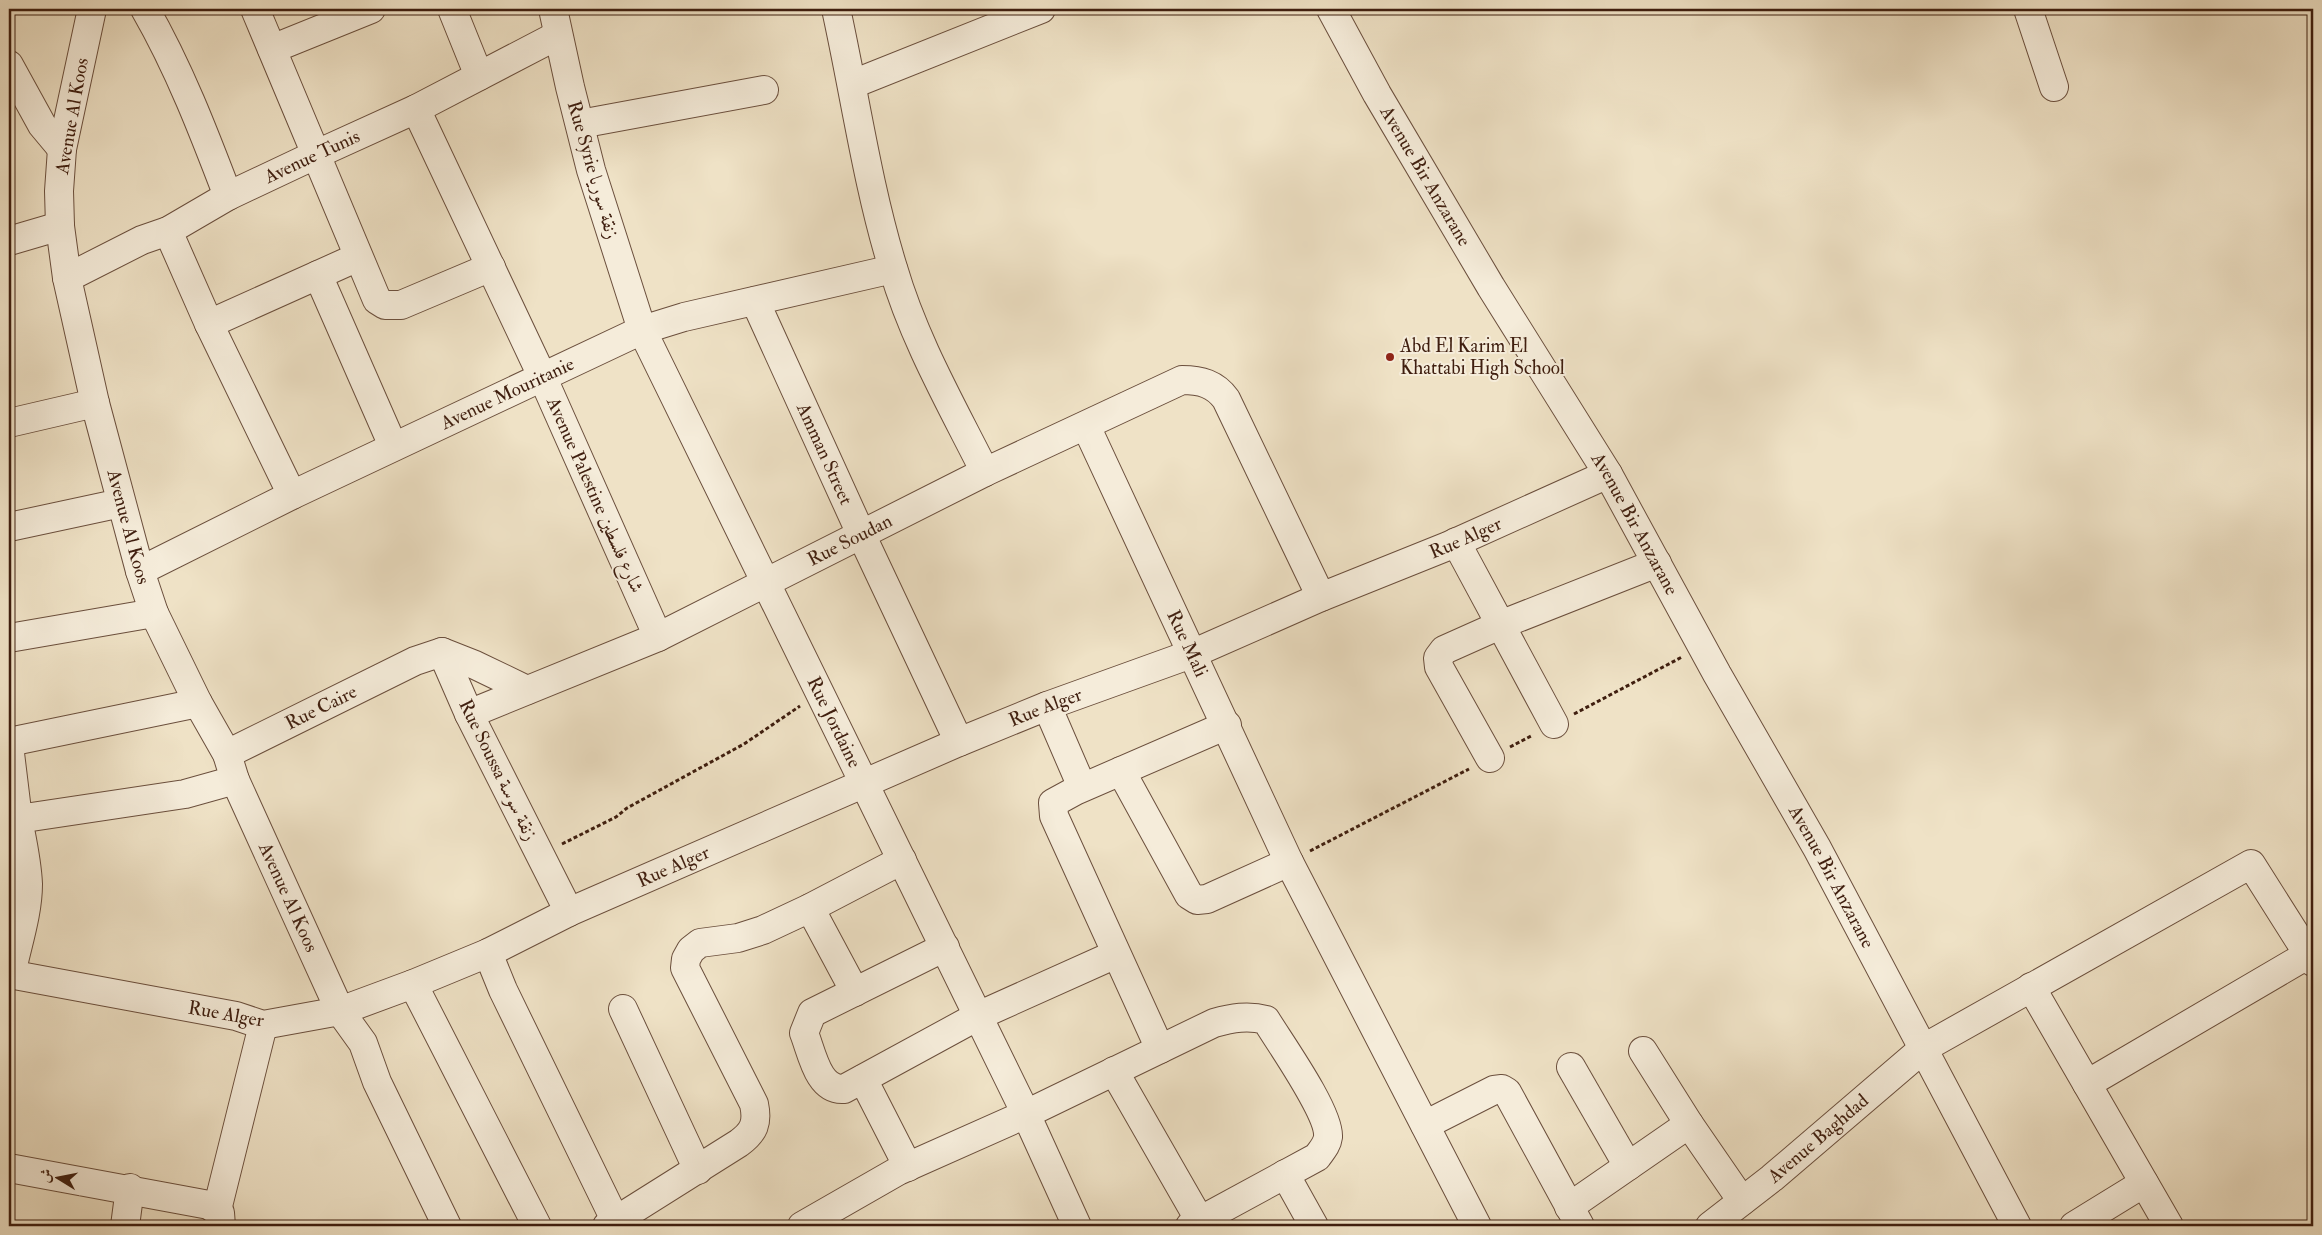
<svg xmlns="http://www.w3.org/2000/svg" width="2322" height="1235" font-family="'IM FELL Double Pica',Amiri,serif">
	<rect width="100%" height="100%" fill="#efe2c6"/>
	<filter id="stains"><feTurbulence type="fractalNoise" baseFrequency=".004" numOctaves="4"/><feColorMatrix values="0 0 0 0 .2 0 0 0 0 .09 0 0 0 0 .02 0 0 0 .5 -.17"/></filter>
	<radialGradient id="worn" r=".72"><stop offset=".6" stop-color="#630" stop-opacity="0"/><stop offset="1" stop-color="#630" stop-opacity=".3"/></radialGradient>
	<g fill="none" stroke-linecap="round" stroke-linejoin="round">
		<!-- minor casing -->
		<g stroke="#6b4f3d" stroke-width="30">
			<g id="minor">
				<path id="s1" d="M92 9 62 149 59 191 60 226 67 278 95 403 140 571 154 613 198 703 227 754 235 780 340 1011 363 1043 377 1082 447 1226"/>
				<path d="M145 9C179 68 204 133 228 196"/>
				<polyline points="255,9 377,300 385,305 401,305 491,267"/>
				<polyline points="452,9 479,76"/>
				<path id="s2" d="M553 9 570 87 591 170 642 330 1026 1114 1077 1226"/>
				<path d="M836 9C855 95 867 184 893 268 914 340 952 406 985 472"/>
				<path id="s3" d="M1331 9 1377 94 1491 287 1608 474 1717 674 1817 848 2017 1226"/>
				<polyline points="2028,9 2054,87"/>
				<polyline points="272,49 371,9"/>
				<polyline points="9,65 42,125 62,149"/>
				<polyline points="853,84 1041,9"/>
				<polyline points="416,109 542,376 658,637"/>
				<polyline points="580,124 764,90"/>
				<polyline points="168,231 209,324 292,495"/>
				<polyline points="9,241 60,226"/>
				<polyline points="318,275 393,446"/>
				<path id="s4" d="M67 278 142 240 168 231 228 196 317 154 416 109 558 35"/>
				<path id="s5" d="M755 301 861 534 959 742"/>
				<polyline points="209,324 358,257"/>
				<polyline points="9,423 95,403"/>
				<path id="s6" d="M1086 426 1289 862 1477 1226"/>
				<polyline points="9,527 121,503"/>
				<polyline points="1456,542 1554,724"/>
				<path id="s7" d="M140 571 292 495 642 330 684 317 893 269"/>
				<polyline points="9,638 154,613"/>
				<polyline points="442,652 475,665 527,690"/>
				<polyline points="1047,706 1082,787"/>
				<path id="s8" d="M469 714 658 637 985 472 1182 380C1201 380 1215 384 1226 399L1321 597"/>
				<polyline points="9,742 198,703"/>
				<polyline points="9,745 18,819 185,794 235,780"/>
				<path id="s9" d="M227 754 415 661 442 652 469 714 569 912"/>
				<polyline points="1490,758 1439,667 1438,658 1444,650 1500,625 1657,563"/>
				<polyline points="1121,771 1189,895 1197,900 1207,899 1289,862"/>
				<polyline points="810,908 855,992"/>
				<path d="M945 947 812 1013 804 1033C812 1053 818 1091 844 1089L978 1016 1116 954"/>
				<polyline points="488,953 503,990 618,1226"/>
				<path id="s10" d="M9 974 236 1016 263 1025 340 1011 413 984 488 953 569 912 959 742 1047 706 1194 653 1321 597 1448 546 1608 474"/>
				<path d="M11 975C17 945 28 914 28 884 27 861 22 840 18 819"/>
				<polyline points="413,984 537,1226"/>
				<polyline points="2031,987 2169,1226"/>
				<polyline points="623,1009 698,1170"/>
				<polyline points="1160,1049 1054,816 1053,803 1075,791 1227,725"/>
				<polyline points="1643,1051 1689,1124 1742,1201"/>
				<polyline points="1571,1067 1628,1166"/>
				<polyline points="1114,1071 1200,1221"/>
				<polyline points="863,1079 908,1167"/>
				<polyline points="2087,1084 2309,954"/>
				<polyline points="1425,1125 1494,1090 1502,1089 1507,1092 1580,1226"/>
				<polyline points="9,1168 209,1205 220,1213 221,1226"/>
				<polyline points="1285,1174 1314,1226"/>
				<polyline points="1569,1207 1689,1124"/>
				<polyline points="217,1210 263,1025"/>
				<polyline points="125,1226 130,1188"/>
				<path d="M607 1226 739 1143C754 1132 758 1123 754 1104L685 968 686 959 691 950 700 943 738 938 763 930 810 908 902 860"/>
				<path d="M802 1226 898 1171 1026 1114 1214 1023C1232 1018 1248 1015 1266 1020 1280 1043 1330 1113 1328 1137 1327 1145 1322 1150 1317 1157L1190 1226"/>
				<path id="s11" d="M1710 1226 1772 1178 1924 1048 2251 864 2313 962"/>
				<polyline points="2074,1226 2144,1183"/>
			</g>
		</g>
		<!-- path -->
		<g stroke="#3f1e0f" stroke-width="3" stroke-dasharray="4 2.5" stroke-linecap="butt">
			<polyline points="1574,714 1682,657"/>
			<polyline points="1510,747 1533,735"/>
			<polyline points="562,844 616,817 627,808 744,744 800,706"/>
			<polyline points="1310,851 1469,769"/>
		</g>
		<!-- minor -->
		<use href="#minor" stroke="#f5ecda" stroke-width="28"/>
	</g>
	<!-- markers -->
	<circle fill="#8f2418" stroke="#f5ecda" stroke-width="2" cx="1390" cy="357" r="5"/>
	<g text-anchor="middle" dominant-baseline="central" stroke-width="4" stroke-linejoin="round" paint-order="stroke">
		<!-- street labels -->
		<g font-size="19" fill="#3f1e0f" stroke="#f5ecda">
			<text transform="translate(72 116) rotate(-80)">Avenue Al Koos</text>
			<text stroke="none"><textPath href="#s4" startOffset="274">Avenue Tunis</textPath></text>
			<text transform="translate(593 170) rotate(74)">Rue Syrie زنقة سوريا</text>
			<text stroke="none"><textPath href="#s3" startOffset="192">Avenue Bir Anzarane</textPath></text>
			<text stroke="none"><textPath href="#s7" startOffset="408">Avenue Mouritanie</textPath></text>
			<text stroke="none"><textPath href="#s5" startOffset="168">Amman Street</textPath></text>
			<text transform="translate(595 495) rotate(66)">Avenue Palestine شارع فلسطين</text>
			<text stroke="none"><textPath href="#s3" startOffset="598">Avenue Bir Anzarane</textPath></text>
			<text stroke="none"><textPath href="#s1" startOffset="529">Avenue Al Koos</textPath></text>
			<text stroke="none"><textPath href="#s10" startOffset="1559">Rue Alger</textPath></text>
			<text stroke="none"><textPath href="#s8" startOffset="419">Rue Soudan</textPath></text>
			<text stroke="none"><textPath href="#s6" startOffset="240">Rue Mali</textPath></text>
			<text stroke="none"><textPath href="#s10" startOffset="1106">Rue Alger</textPath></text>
			<text stroke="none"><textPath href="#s9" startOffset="105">Rue Caire</textPath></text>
			<text stroke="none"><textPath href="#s2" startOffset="770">Rue Jordaine</textPath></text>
			<text transform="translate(498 770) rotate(64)">Rue Soussa زنقة سوسة</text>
			<text stroke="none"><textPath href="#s10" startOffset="701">Rue Alger</textPath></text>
			<text stroke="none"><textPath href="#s3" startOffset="1002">Avenue Bir Anzarane</textPath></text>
			<text stroke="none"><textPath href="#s1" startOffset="934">Avenue Al Koos</textPath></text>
			<text transform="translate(226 1014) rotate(10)">Rue Alger</text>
			<text stroke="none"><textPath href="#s11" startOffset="139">Avenue Baghdad</textPath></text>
		</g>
		<!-- poi labels -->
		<g font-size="19" fill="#3f1e0f" stroke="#f5ecda" text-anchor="start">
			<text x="1400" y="346">Abd El Karim El<tspan x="1400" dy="22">Khattabi High School</tspan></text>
		</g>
	</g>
	<!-- margin -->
	<rect width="2322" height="1235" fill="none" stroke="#efe2c6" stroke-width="30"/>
	<rect x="10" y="10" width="2302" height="1215" fill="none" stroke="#3f1e0f" stroke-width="2.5"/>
	<rect x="15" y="15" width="2292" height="1205" fill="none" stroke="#3f1e0f"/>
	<!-- north arrow -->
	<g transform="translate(58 1178) rotate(280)" stroke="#f5ecda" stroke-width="4" paint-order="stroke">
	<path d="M0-4L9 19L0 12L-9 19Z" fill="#3f1e0f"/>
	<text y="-8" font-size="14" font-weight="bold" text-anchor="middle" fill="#3f1e0f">ش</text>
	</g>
	<rect width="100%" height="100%" filter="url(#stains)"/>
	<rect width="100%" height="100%" fill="url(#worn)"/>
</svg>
